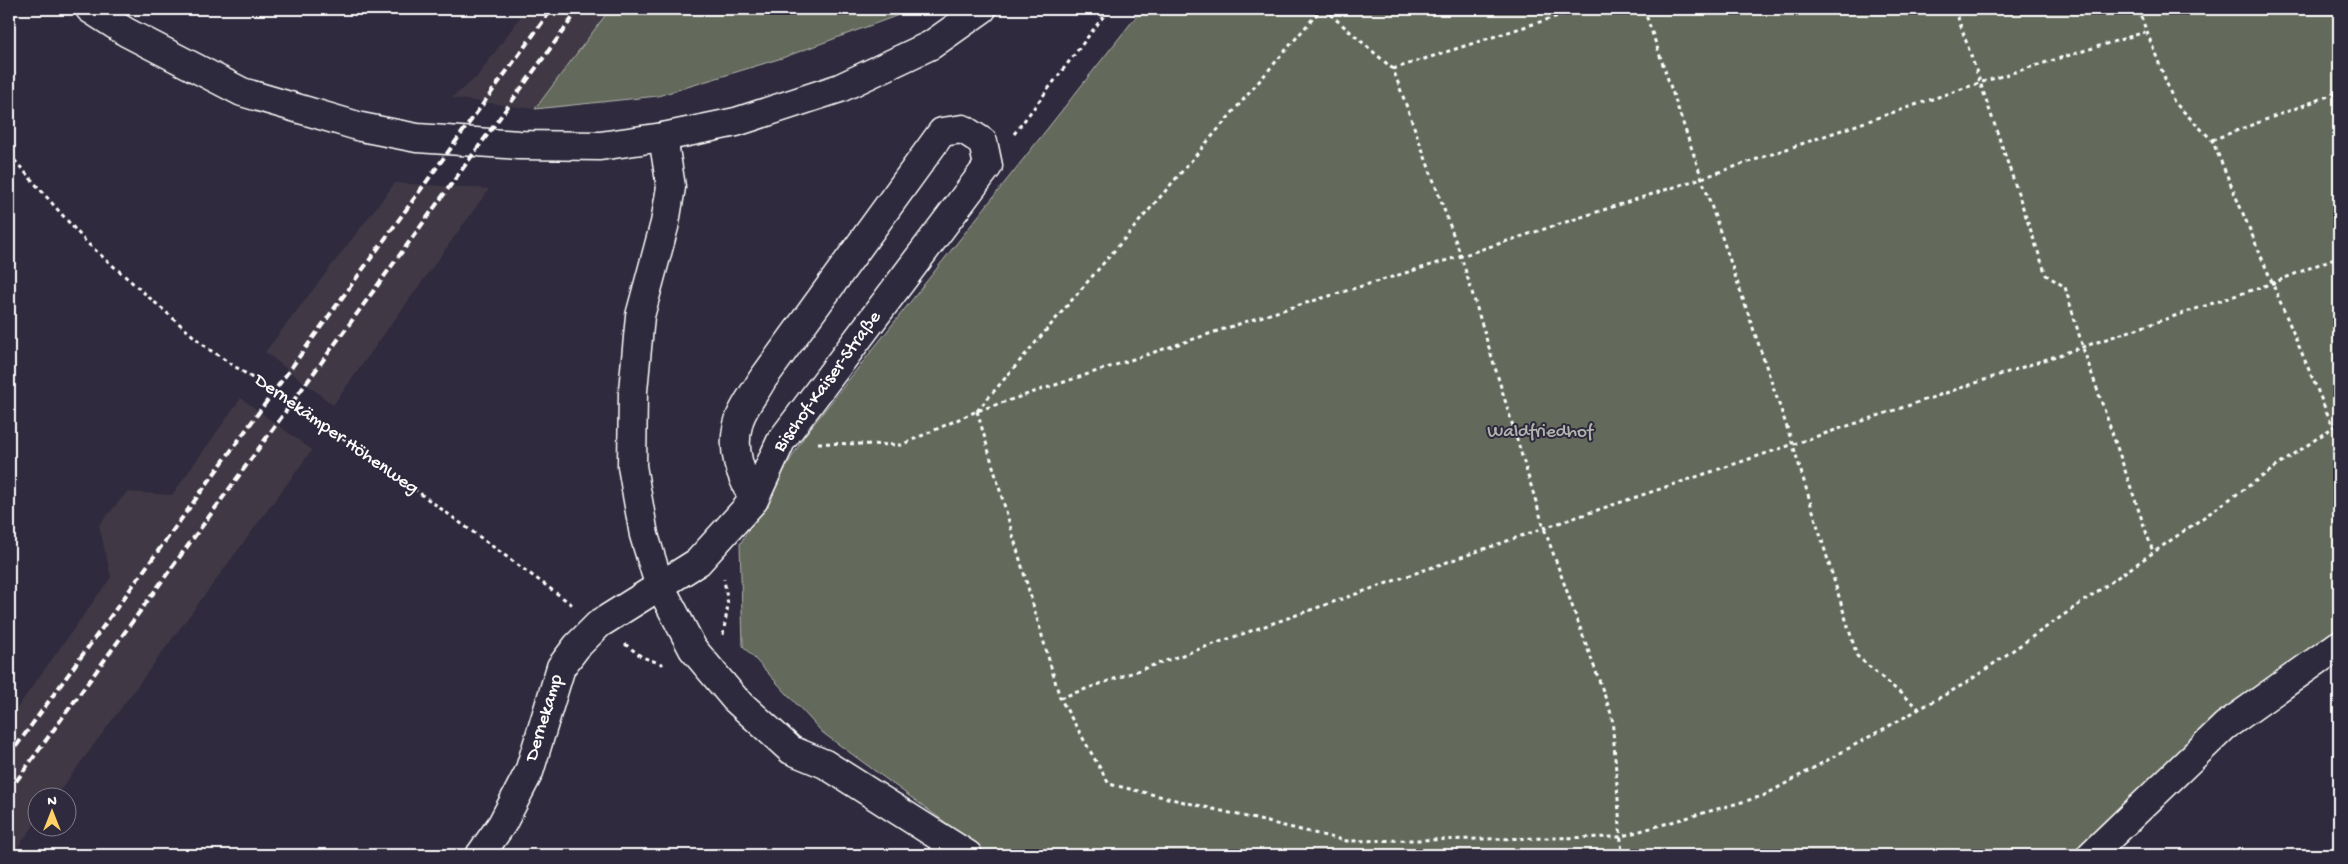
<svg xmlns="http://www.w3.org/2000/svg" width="2348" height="864" font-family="'Gochi Hand',sans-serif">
	<rect width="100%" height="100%" fill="#2f2a3d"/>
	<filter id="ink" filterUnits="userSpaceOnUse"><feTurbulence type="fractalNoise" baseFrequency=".02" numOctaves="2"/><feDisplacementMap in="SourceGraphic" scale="10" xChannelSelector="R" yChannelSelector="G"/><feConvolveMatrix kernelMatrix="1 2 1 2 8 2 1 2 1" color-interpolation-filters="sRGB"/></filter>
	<g filter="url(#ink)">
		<!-- built -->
		<g fill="#403945">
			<polygon points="526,9 610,9 535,109 451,98 477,77"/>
			<polygon points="395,183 489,189 333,405 265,352"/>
			<polygon points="241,398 312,450 56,796 38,796 37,821 12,855 9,855 9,719 111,577 99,525 127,492 172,495"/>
		</g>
		<!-- green -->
		<g fill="#646a5c" stroke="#b2b4ae">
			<polygon points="610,9 915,9 782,58 658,96 535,109"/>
			<polygon points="1142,9 2339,9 2339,633 2215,721 2075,855 990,855 823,733 743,646 740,544 805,435"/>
		</g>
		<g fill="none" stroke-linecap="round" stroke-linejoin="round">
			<!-- minor casing -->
			<g stroke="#fff" stroke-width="31">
				<g id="minor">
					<polyline points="90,9 126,32 242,92 361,127 417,138 519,145 600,146 663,137 736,122 840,88 931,45 982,9"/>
					<polyline points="663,137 671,187 665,223 640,316 633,391 632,466 644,535 659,584 693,649 735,699 791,750 825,764 968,855"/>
					<path d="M480 855 502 824 529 772 561 667 577 646 599 624 698 562 754 500 781 441 988 166 983 142 963 129 942 132 762 380C755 393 743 407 739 421 730 450 741 475 754 500"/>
					<polyline points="2091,855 2225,726 2339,645"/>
				</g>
			</g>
			<!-- path -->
			<g stroke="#fff" stroke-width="3" stroke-dasharray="4 4" stroke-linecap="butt">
				<polyline points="1324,9 1393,69 1461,256 1544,528 1612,716 1622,855"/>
				<polyline points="1644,9 1793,445 1857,656 1919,709"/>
				<polyline points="1955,9 2046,275 2065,287 2083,348 2153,552"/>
				<polyline points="2138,9 2174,102 2212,140 2333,427"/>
				<polyline points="1393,69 1580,9"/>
				<polyline points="1014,134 1109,9"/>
				<polyline points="2212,140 2339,92"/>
				<polyline points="9,154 87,243 207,348 358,448 574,606"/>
				<polyline points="977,411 1060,698 1109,784 1347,841 1619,837 1763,796 1966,683 2339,423"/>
				<polyline points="977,411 1321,9"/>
				<polyline points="818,443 901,445 977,411 1260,317 1461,256 1702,178 1979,83 2145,32"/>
				<polyline points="723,635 728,605 724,579"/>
				<polyline points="625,644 642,657 662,664 666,662"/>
				<polyline points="1060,698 1544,528 2273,283 2339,256"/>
			</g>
			<!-- minor -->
			<use href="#minor" stroke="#2f2a3d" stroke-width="28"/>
			<!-- rail -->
			<g stroke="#fff" stroke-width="4" stroke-dasharray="8 4" stroke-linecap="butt">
				<polyline points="9,756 552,9"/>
				<polyline points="9,791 579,9"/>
			</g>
		</g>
	</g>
	<g text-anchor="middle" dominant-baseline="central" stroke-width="4" stroke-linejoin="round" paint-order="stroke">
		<!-- street labels -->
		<g font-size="19" fill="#fff" stroke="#2f2a3d">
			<text transform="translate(828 382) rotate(-54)">Bischof-Kaiser-Straße</text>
			<text transform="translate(336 435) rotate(35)">Dernekämper Höhenweg</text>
			<text transform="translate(545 718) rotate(-73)">Dernekamp</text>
		</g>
		<!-- park labels -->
		<g font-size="19" fill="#b2b4ae" stroke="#2f2a3d">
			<text x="1540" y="432">Waldfriedhof</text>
		</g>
	</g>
	<!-- margin -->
	<rect width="2348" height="864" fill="none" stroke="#2f2a3d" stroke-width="30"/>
	<rect x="15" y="15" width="2318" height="834" fill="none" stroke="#fff" stroke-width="2" filter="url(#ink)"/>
	<!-- north arrow -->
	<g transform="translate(52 812)"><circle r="24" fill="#2f2a3d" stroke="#827f8b"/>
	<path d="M0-4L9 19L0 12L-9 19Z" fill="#ffd166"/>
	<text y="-8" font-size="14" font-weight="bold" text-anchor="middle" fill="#ffffff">N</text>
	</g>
</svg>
